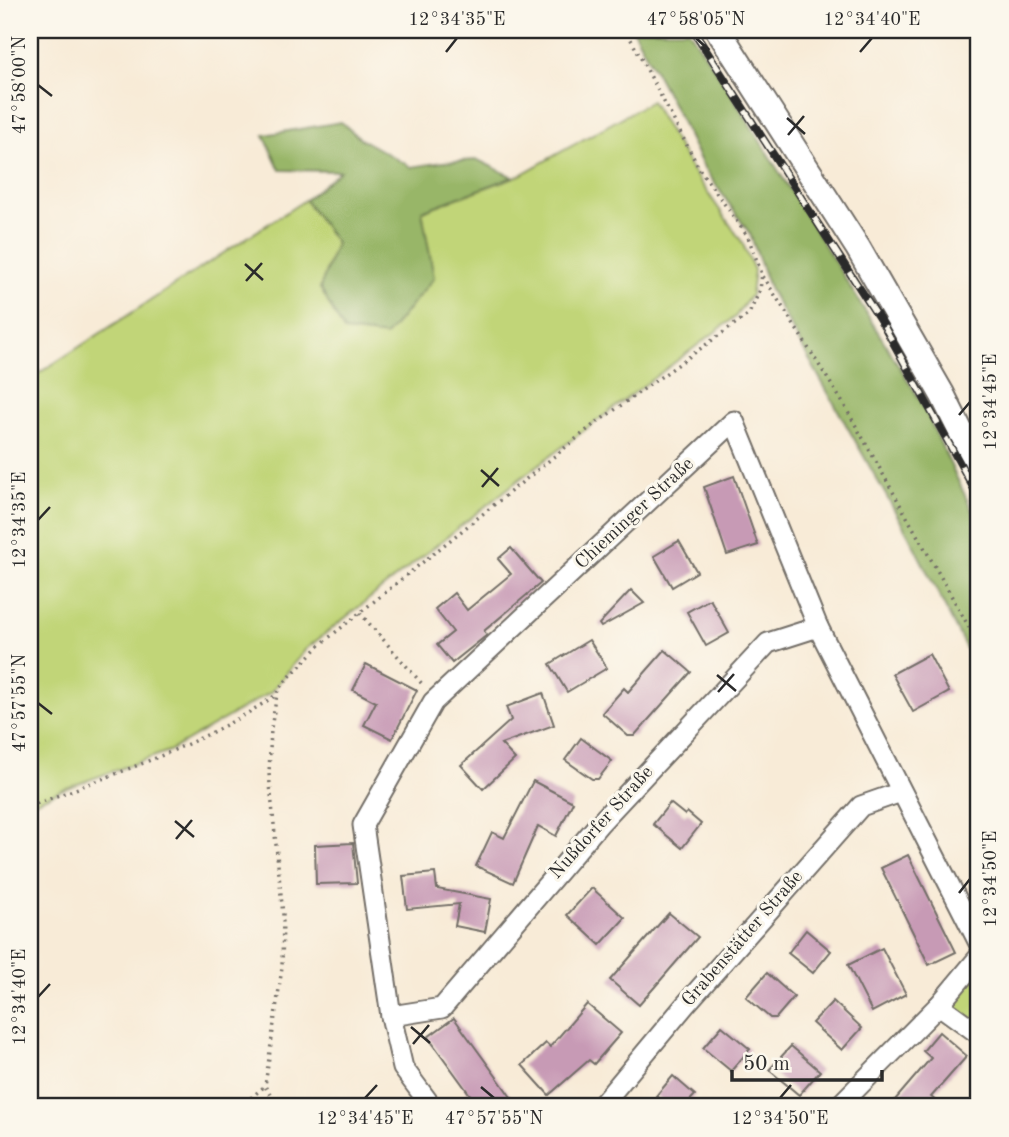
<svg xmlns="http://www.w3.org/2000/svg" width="1009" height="1137" font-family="'Old Standard TT',serif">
	<rect width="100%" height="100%" fill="#fbf7ec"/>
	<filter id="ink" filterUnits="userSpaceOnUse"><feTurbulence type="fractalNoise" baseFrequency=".0143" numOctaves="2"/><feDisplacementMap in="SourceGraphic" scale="14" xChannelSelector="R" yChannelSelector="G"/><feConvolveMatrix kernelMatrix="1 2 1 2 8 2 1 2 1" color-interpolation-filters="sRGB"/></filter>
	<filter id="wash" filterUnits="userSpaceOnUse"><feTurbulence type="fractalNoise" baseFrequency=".00686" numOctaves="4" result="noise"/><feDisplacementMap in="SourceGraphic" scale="28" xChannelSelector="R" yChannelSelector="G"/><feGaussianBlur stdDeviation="1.57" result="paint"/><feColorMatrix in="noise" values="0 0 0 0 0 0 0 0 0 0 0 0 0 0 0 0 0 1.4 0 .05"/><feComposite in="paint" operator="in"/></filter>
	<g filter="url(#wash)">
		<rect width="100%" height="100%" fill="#f8ebd7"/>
		<!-- green -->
		<g fill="#c1d578" stroke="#768052" stroke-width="2">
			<polygon points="651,101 692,170 742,242 754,270 751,295 735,317 521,478 306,649 271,692 169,751 61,790 30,804 30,379 305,200 336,243 320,288 434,278 422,211 520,175"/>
			<polygon points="979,957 979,1034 939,1005"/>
		</g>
		<!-- forest -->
		<g fill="#98b668" stroke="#62704a" stroke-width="2">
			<polygon points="633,30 689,30 731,94 920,400 979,525 979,674 909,536 770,290 750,234 704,168 671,101"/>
			<polygon points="341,122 361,139 411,167 443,162 478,160 513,177 422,211 434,278 386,336 344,331 320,288 336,243 305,200 340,171 280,170 264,135"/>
		</g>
		<g id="blocks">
			<!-- building -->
			<g fill="#c79ab5">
				<polygon points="734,476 758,545 727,555 704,487"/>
				<polygon points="679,541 697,572 672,587 654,556"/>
				<polygon points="511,548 541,583 484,631 487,635 452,663 437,645 453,632 435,609 454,593 467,610 511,574 498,559"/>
				<polygon points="631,590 644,603 601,627 599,624"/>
				<polygon points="710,599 729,633 706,646 687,612"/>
				<polygon points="589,640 607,668 567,692 550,664"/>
				<polygon points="665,650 691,672 634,736 628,736 602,713 624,688 628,692"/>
				<polygon points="929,654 949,692 913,712 892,674"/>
				<polygon points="366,664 417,690 392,739 364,725 376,702 353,690"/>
				<polygon points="543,693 554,725 501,744 515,759 483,789 461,765 511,720 506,707"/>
				<polygon points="581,738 612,761 598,779 592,779 565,760"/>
				<polygon points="533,781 573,802 556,836 538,826 513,883 476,866 492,832 504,838"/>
				<polygon points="670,803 685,815 687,812 701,824 682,848 653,824"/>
				<polygon points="353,843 357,883 316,884 315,845"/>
				<polygon points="908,855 956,952 929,965 881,868"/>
				<polygon points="435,873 437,889 491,899 485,932 455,926 459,904 407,909 403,876"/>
				<polygon points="592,888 625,918 600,945 567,915"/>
				<polygon points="669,913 698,937 639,1005 610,980"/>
				<polygon points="806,930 831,951 813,973 788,953"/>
				<polygon points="882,948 906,994 872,1012 848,965"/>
				<polygon points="767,973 794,997 776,1018 770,1018 746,997"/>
				<polygon points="833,1001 862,1028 842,1050 812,1023"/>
				<polygon points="587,1004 621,1033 594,1064 589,1060 549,1095 522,1065 546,1043 550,1047"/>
				<polygon points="454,1018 501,1083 518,1107 479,1107 428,1037"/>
				<polygon points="722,1026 750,1049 731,1071 703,1048"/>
				<polygon points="939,1032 967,1056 931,1097 943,1107 903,1107 895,1100 931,1058 923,1051"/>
				<polygon points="791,1046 820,1071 799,1095 769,1070"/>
				<polygon points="673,1076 695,1095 684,1107 669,1107 656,1096"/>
			</g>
		</g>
	</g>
	<g filter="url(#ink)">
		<use href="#blocks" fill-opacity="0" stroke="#736e67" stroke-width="2"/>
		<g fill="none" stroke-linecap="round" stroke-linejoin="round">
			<!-- minor casing -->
			<g stroke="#736e67" stroke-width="23">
				<g id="minor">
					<polyline points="939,1005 979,1034"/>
					<polyline points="391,1016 442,1008 599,824 768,643 818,627"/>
					<polyline points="432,1107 403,1068 391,1016 363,825 433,702 734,421 818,627 979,943"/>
					<polyline points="600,1107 686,1004 861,806 901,792"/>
					<polyline points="838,1107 939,1005 979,957"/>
				</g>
			</g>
			<!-- tertiary casing -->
			<g stroke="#736e67" stroke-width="28">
				<polyline id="tertiary" points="718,30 858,248 942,394 979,468"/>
			</g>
			<!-- path -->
			<g stroke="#736e67" stroke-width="3.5" stroke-dasharray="2 5" stroke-linecap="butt">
				<polyline points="763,276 843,403 979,645"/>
				<polyline points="979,327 979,329"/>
				<polyline points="360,613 423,685"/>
				<path d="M30 806C114 774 201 746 276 695"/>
				<polyline points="240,1107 265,1086"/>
				<polyline points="277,1107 265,1086 282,968 283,915 269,774 271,728 278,689 321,644 592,426 749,314 760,290 762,274 748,237 700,170 626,30"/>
			</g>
			<!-- minor -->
			<use href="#minor" stroke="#fff" stroke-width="19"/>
			<!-- tertiary -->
			<use href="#tertiary" stroke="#fff" stroke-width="24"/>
			<!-- rail casing -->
			<g stroke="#2b2b2b" stroke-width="8">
				<polyline id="rail" points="693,30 884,326 979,498"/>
			</g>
			<!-- rail -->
			<use href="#rail" stroke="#fbf7ec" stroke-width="5" stroke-dasharray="16" stroke-linecap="butt"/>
		</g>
	</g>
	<!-- ticks -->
	<path fill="none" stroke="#2b2b2b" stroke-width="2.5" d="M696 38 709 50M446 52 457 38M860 52 872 38M38 85 52 96M787 118 805 134M788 135 804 116M245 264 263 280M246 281 262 263M959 415 970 402M481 470 499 486M482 487 498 468M38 520 50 507M717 675 736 691M718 692 734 674M38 703 52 714M175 821 194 837M176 839 192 820M959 893 970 879M38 997 50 984M411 1027 430 1043M413 1044 429 1025M481 1087 494 1098M365 1098 377 1085M780 1098 791 1085"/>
	<g text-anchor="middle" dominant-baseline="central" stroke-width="6" stroke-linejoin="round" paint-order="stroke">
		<!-- street labels -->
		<g font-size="19" fill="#2b2b2b" stroke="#fbf7ec">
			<text transform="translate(635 514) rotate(-43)">Chieminger Straße</text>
			<text transform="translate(602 823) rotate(-48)">Nußdorfer Straße</text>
			<text transform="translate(743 939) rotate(-49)">Grabenstätter Straße</text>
		</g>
	</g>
	<!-- margin -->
	<rect width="1009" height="1137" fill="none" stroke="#fbf7ec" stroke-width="77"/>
	<!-- scale -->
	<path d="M732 1070v10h150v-10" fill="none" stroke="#2b2b2b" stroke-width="3.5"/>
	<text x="743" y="1070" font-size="21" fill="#2b2b2b" stroke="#fbf7ec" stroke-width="5" paint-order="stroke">50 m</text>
	<rect x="38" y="38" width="932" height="1060" fill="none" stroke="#2b2b2b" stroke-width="2.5"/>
	<g font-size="18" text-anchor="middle" fill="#2b2b2b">
		<text x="457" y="25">12°34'35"E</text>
		<text x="696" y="25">47°58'05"N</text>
		<text x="872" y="25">12°34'40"E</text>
		<text transform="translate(19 85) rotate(-90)" y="6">47°58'00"N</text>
		<text transform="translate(990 402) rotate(-90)" y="6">12°34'45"E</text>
		<text transform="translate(19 520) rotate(-90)" y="6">12°34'35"E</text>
		<text transform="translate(19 703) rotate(-90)" y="6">47°57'55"N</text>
		<text transform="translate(990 879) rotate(-90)" y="6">12°34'50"E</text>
		<text transform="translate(19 997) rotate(-90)" y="6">12°34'40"E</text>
		<text x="365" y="1124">12°34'45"E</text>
		<text x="494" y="1124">47°57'55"N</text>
		<text x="780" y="1124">12°34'50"E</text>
	</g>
</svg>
